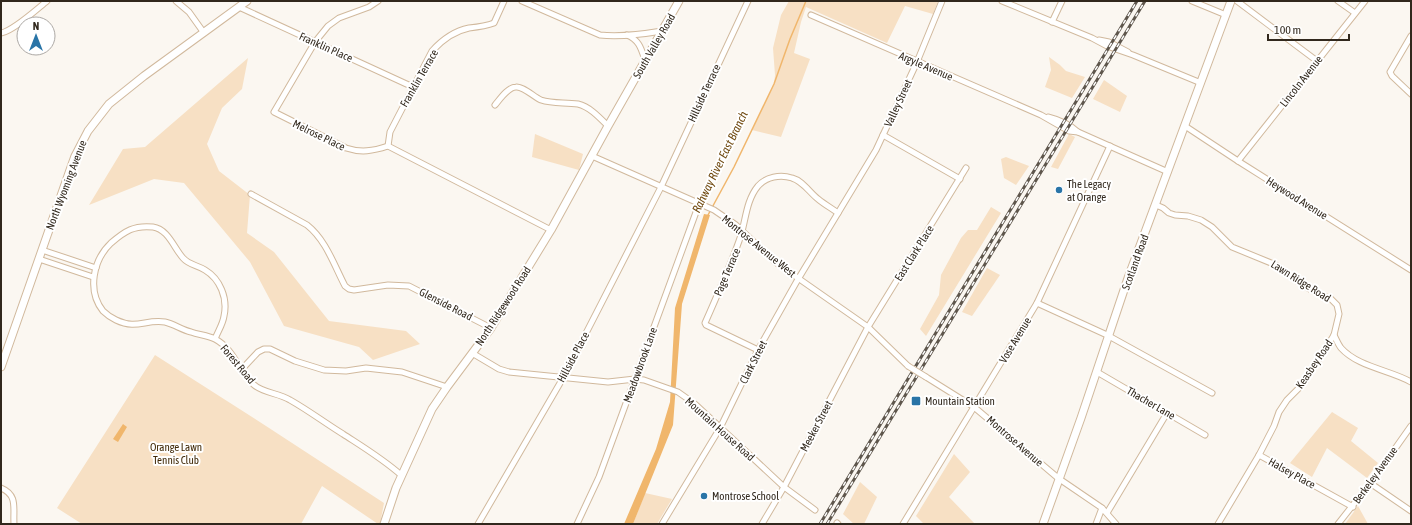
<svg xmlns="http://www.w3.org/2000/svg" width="1412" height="525" font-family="'Asap Condensed',sans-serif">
	<rect width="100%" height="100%" fill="#fbf7f1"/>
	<!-- green -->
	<g fill="#f7e0c4">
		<polygon points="789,1 938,1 933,14 905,6 887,43 806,7 801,22 794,53 810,59 781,137 752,130 774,84 775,75 773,48 781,15"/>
		<polygon points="1049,57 1060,65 1066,71 1085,77 1072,98 1045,87 1051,70"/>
		<polygon points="248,58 242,89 222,108 207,144 219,171 250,195 247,233 274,252 329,321 406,331 420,344 373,360 359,347 284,326 250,262 184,183 154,179 89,205 123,149 145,147"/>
		<polygon points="1104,80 1127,96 1120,112 1093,99"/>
		<polygon points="535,134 583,154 579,170 532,157"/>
		<polygon points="1069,134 1075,137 1058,169 1051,167"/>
		<polygon points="1006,157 1029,166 1016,185 1004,178 1001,159"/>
		<polygon points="991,207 1001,213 926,336 920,329 939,295 941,275 961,238 968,230 977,230"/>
		<polygon points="987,268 1000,275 972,316 962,312"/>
		<polygon points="155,355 266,426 384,503 380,524 378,524 322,486 301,524 82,524 57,508"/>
		<polygon points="1332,412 1358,428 1351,441 1378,463 1367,478 1327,448 1312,477 1290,463"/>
		<polygon points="954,454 970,472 949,497 975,524 924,524 916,516"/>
		<polygon points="860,482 877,497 864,524 854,524 843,514"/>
		<polygon points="645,493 672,499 657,524 633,524"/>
		<polygon points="1358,506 1368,524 1345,524"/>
	</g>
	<!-- water -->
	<g fill="#f0b66c">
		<polygon points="704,214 710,215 682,304 673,425 633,524 624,524 656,449 670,402 675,308"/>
		<polygon points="123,424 127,427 118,442 113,439"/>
	</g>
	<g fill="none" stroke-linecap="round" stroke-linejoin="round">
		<!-- stream -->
		<polyline stroke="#f0b66c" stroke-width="1.5" points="708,215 734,167 774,84 790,39 806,1"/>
		<!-- street casing -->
		<g stroke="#d1b99d" stroke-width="7">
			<g id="street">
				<polyline points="176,1 189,12 204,33"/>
				<path d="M378 1 369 7 339 18 328 26 315 42 274 112 346 148C361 153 373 151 388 146L551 230"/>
				<path d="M522 1 600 35C618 37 644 34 662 31"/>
				<polyline points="1002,1 1092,38 1107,46 1133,55 1201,83"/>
				<polyline points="1192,1 1226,15"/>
				<polyline points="1237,1 1317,61"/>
				<polyline points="1338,1 1355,13"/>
				<polyline points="239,7 413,87"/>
				<polyline points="811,15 1041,115 1069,131 1078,132 1168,172"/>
				<polyline points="1052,22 1062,1"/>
				<path d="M1 33C13 31 37 9 47 1"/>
				<path d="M627 35C639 40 641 48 645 60"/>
				<polyline points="1411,36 1390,72 1392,76 1411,94"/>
				<polyline points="1099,40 1109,42 1128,52"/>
				<path d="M495 105C500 99 508 87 516 87 523 86 534 97 541 100 553 104 565 102 578 104 590 107 599 117 608 126"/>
				<path d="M1048 117C1060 120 1069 124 1078 132"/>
				<polyline points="1185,126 1238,161 1411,270"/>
				<polyline points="883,135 960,179"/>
				<path d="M388 146 390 132 432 51C442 40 454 31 469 28 478 27 486 26 494 23L504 1"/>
				<polyline points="592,156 714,210 736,225 775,262 868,327 908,366"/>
				<polyline points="1238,161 1365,1"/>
				<path d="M251 194 307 225C326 240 334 265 345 286L349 289 354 290 388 285 409 286 491 328"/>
				<polyline points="1156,205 1163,208 1169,213 1175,215 1188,216 1201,220 1212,227 1232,247 1276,265 1304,286 1315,292 1331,299 1337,305 1339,314 1334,335 1305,381 1298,389 1287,400 1279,412 1274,426 1259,455 1218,524"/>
				<polyline points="42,250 96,268"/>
				<polyline points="39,259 93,277"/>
				<polyline points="1037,303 1107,335 1212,393"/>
				<path d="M1334 335C1336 339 1338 344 1341 348 1358 367 1390 370 1411 382"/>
				<path d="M215 339C218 331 223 324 224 316 228 298 220 279 205 270 197 265 189 265 183 258 174 248 168 229 153 227 134 225 125 231 111 243 93 260 87 291 103 311 107 315 112 318 116 320 137 330 145 319 165 322 174 324 182 330 191 332 199 335 207 335 215 339 234 349 238 370 253 384 262 393 279 393 290 400 308 410 325 423 343 434 363 447 383 459 401 475"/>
				<path d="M758 350 706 325 705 323C717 296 729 269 739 241 746 223 745 202 758 186 766 177 780 174 792 178 803 181 809 192 818 199 824 204 831 208 838 213"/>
				<polyline points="472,353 499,369 509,372 608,382 635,379 644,380 678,392 695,404 784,487 815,510"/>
				<polyline points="242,369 258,352 264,349 270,349 295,361 324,370 346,371 366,368 402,372 447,387"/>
				<polyline points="1097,372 1205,435"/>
				<polyline points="926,377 974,407 1058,478 1102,508 1116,524"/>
				<polyline points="1259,455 1353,507"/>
				<polyline points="1370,483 1411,511"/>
				<path d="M1 488C18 495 13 508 14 524"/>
				<polyline points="1107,513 1167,413"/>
				<polyline points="837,523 838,524"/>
				<polyline points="478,524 563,378 660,189 748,1"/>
				<polyline points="577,524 599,477 699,204"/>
				<polyline points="662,524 720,428 758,350 797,281 876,150 917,62 942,1"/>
				<polyline points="762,524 784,487 868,327 966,168"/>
				<polyline points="903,524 1037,303 1110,146"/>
				<polyline points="1096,524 1102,508"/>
				<polyline points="1338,524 1375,477 1411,426"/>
			</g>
		</g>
		<!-- secondary casing -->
		<g stroke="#d1b99d" stroke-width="9">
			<g id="secondary">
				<polyline points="1,367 70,170 75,156 88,131 109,104 144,76 247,1"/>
				<polyline points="384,524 396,488 432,409 447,387 491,328 551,230 608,126 679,1"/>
				<polyline points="1043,524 1081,418 1128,278 1231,1"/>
			</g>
		</g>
		<!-- street -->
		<use href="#street" stroke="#fff" stroke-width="5"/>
		<!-- secondary -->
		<use href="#secondary" stroke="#fff" stroke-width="7"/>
		<!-- rail casing -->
		<g stroke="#5e564c" stroke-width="3">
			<g id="rail">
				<polyline points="820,524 1137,1"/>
				<polyline points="827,524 1145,1"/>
			</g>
		</g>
		<!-- rail -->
		<use href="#rail" stroke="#fff" stroke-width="1.5" stroke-dasharray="4.5" stroke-linecap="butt"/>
		<!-- street-bridge casing -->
		<g stroke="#d1b99d" stroke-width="7" stroke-linecap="butt">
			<polyline id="street-bridge" points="908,366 926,377"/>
		</g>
		<!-- street-bridge -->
		<use href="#street-bridge" stroke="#fff" stroke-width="5"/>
	</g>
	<!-- markers -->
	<g fill="#2974a7" stroke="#fff" stroke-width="1.5">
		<circle cx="1059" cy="190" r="4"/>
		<rect x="911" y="396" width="10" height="10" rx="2"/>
		<circle cx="704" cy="496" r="4"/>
	</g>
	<g text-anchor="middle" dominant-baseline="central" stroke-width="4" stroke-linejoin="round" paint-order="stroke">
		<!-- street labels -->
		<g font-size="11" fill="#31281d" stroke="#fff">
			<text transform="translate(654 46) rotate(-60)">South Valley Road</text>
			<text transform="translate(326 47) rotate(24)">Franklin Place</text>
			<text transform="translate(926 66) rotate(23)">Argyle Avenue</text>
			<text transform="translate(419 78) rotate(-60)">Franklin Terrace</text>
			<text transform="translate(1301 81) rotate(-52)">Lincoln Avenue</text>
			<text transform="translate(704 93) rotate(-65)">Hillside Terrace</text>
			<text transform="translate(898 103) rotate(-65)">Valley Street</text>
			<text transform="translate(319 135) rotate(26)">Melrose Place</text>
			<text transform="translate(66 185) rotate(-69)">North Wyoming Avenue</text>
			<text transform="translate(1297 198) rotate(32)">Heywood Avenue</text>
			<text transform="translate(759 246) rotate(39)">Montrose Avenue West</text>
			<text transform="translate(914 253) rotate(-58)">East Clark Place</text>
			<text transform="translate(1135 262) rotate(-70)">Scotland Road</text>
			<text transform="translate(727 272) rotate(-67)">Page Terrace</text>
			<text transform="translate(1301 281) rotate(32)">Lawn Ridge Road</text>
			<text transform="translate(446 304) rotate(27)">Glenside Road</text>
			<text transform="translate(503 306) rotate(-57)">North Ridgewood Road</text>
			<text transform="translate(1015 340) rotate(-59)">Vose Avenue</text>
			<text transform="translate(573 357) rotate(-62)">Hillside Place</text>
			<text transform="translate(753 362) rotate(-63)">Clark Street</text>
			<text transform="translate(238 364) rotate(50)">Forest Road</text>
			<text transform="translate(1314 364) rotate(-56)">Keasbey Road</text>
			<text transform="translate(640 365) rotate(-70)">Meadowbrook Lane</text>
			<text transform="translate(1151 403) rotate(30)">Thacher Lane</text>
			<text transform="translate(816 426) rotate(-62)">Meeker Street</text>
			<text transform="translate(720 429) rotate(42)">Mountain House Road</text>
			<text transform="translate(1015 441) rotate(41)">Montrose Avenue</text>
			<text transform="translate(1292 473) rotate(29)">Halsey Place</text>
			<text transform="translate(1375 475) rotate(-54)">Berkeley Avenue</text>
		</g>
		<!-- poi labels -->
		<g font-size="11" fill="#31281d" stroke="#fff" text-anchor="start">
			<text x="1067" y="184">The Legacy<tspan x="1067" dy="13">at Orange</tspan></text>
			<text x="925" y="401">Mountain Station</text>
			<text x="712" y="496">Montrose School</text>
		</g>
		<!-- park labels -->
		<g font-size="11" fill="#402907" stroke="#fff">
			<text x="176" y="447">Orange Lawn<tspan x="176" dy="13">Tennis Club</tspan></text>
		</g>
		<!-- water labels -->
		<g font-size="12" font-style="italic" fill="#724c13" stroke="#fff">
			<text transform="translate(720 162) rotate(-64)">Rahway River East Branch</text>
		</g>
	</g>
	<!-- border -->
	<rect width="1412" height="525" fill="none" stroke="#31281d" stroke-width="4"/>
	<!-- north arrow -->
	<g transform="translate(36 36)"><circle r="19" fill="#ffffff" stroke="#ada9a5"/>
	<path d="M0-3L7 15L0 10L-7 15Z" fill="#2974a7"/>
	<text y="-6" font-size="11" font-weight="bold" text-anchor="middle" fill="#31281d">N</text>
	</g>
	<!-- scale -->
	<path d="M1268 34v6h81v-6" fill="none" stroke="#31281d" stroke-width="2"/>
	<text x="1274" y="34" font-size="12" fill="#31281d" stroke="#ffffff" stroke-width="3" paint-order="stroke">100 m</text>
</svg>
